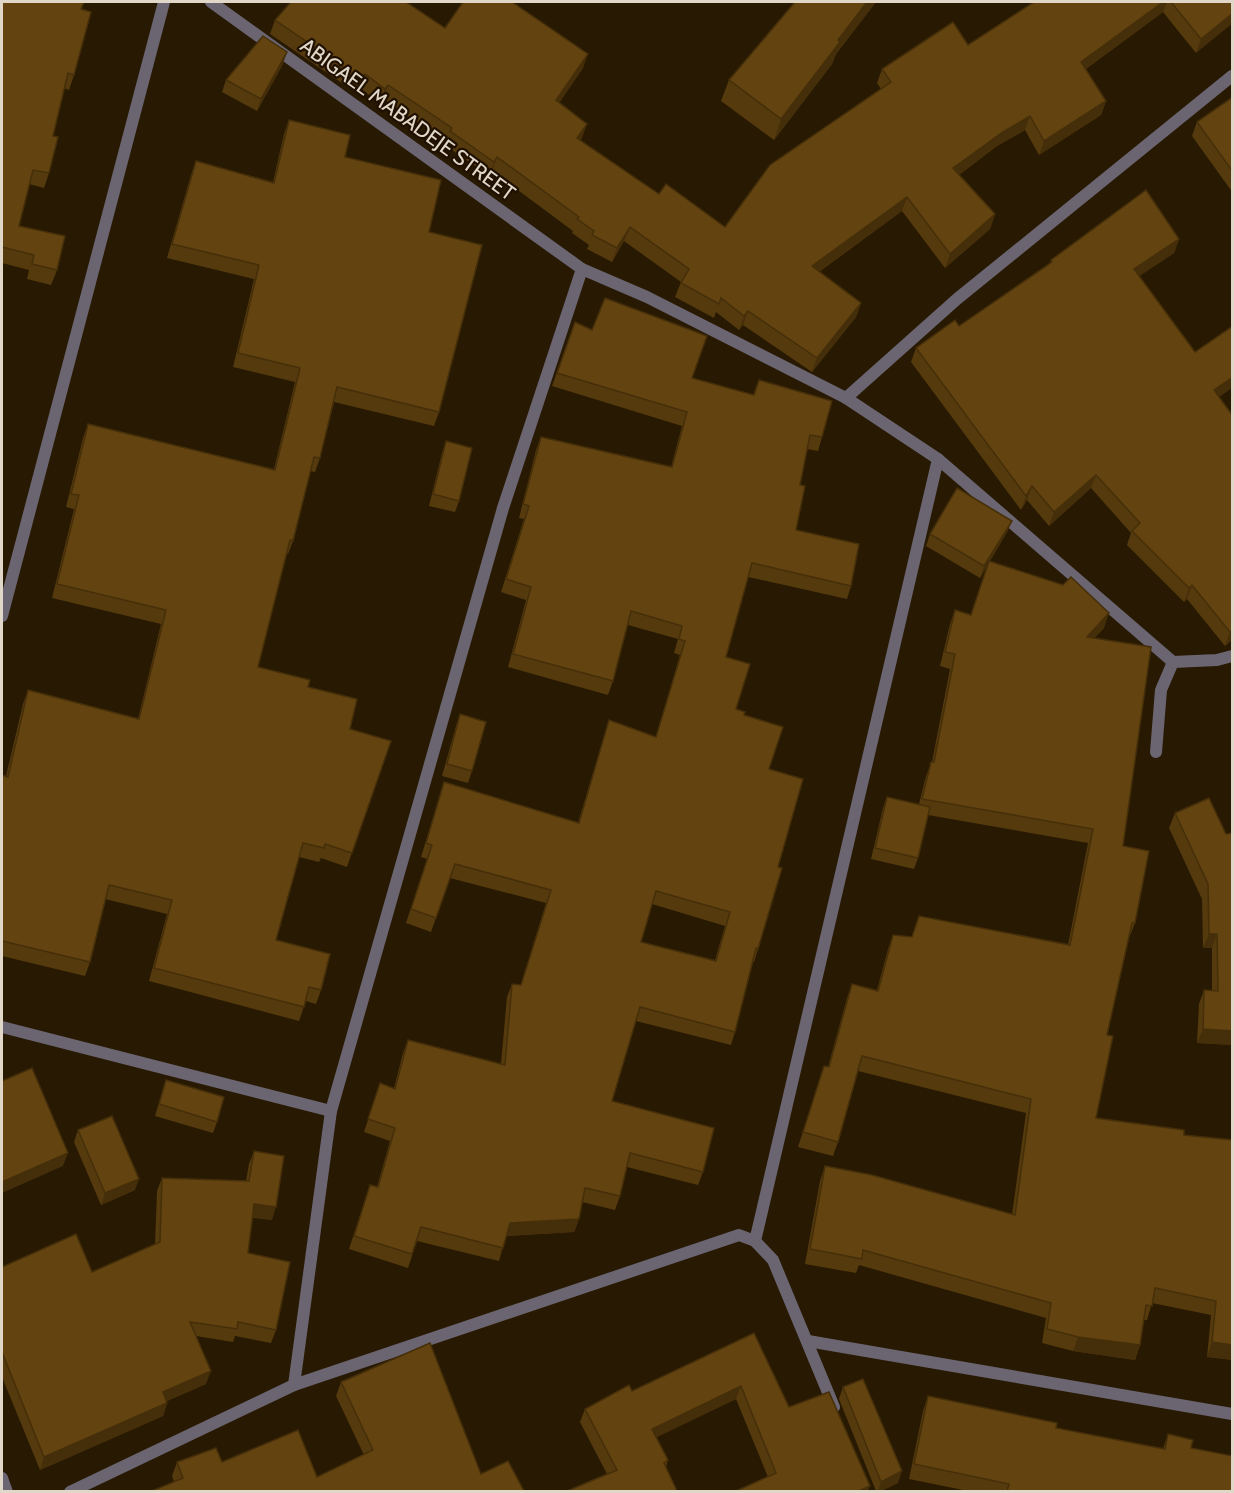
<svg xmlns="http://www.w3.org/2000/svg" width="1234" height="1493" font-family="Cabin,sans-serif">
	<rect width="100%" height="100%" fill="#281902"/>
	<g fill="none" stroke-linecap="round" stroke-linejoin="round">
		<!-- minor -->
		<g stroke="#6a6571" stroke-width="12">
			<polyline points="211,2 582,269 647,297 846,398 938,459 1173,662 1217,660 1232,656"/>
			<polyline points="846,398 957,299 1232,76"/>
			<polyline points="2,616 164,2"/>
			<polyline points="1156,752 1161,690 1173,662"/>
			<polyline points="2,1027 331,1111"/>
			<polyline points="808,1341 1232,1414"/>
			<polyline points="294,1385 331,1111 503,508 582,269"/>
			<polyline points="834,1407 773,1260 755,1241 938,459"/>
			<polyline points="2,1478 7,1492"/>
			<polyline points="70,1492 294,1385 739,1235 755,1241"/>
		</g>
	</g>
	<!-- wall -->
	<g fill="#553a0d" fill-rule="evenodd">
		<polygon points="2,2 81,9 74,75 69,90 64,88 53,136 49,173 44,188 29,184 19,226 57,270 51,285 27,279 29,270 2,263"/>
		<polygon points="795,2 876,2 836,54 832,64 774,140 721,101 729,80"/>
		<polygon points="1034,2 1233,2 1196,53 1163,12 1086,69 1106,101 1101,115 1039,155 1025,130 997,146 959,175 995,214 990,229 945,268 902,211 819,272 861,303 856,317 812,372 743,325 739,330 716,312 714,318 675,297 681,282 624,241 612,262 587,249 589,245 572,233 573,231 492,171 489,176 445,145 446,142 383,99 380,103 360,88 358,94 270,34 275,20 445,28 583,68 559,103 582,138 580,140 659,194 725,227 881,89 877,83 882,69 968,45"/>
		<polygon points="283,64 257,111 222,92 226,80"/>
		<polygon points="1233,97 1233,193 1192,136 1197,122"/>
		<polygon points="289,120 345,157 429,232 439,412 434,426 334,402 320,458 315,472 310,471 293,541 288,554 286,554 258,667 308,687 350,729 391,741 347,867 321,858 319,862 299,857 276,940 321,990 316,1004 306,1001 299,1021 149,981 167,914 105,899 90,962 85,976 2,956 2,775 6,776 23,704 28,690 138,719 161,624 52,598 74,509 66,507 83,438 88,424 274,469 295,382 233,367 254,279 167,258 191,175 196,161 273,182 284,134"/>
		<polygon points="1179,239 1174,253 1139,276 1195,352 1233,326 1233,387 1219,397 1233,416 1233,639 1225,646 1187,599 1184,602 1127,545 1131,533 1091,488 1049,526 1027,500 1021,510 911,362 916,348 959,326 1050,263 1051,260"/>
		<path d="M575 322 692 378 753 395 759 380 822 437 818 451 807 449 800 485 796 530 851 586 847 599 748 577 726 657 736 709 744 715 769 769 778 867 758 949 754 962H753L735 1032 731 1045 636 1021 612 1101 703 1172 698 1185 627 1167 620 1196 615 1210 582 1202 579 1219 574 1232 506 1236 499 1261 417 1241 408 1268 349 1249 370 1185 377 1187 390 1141 364 1132 380 1083 394 1088 403 1053 408 1040 501 1064 507 997 512 984 521 985 546 903 450 878 431 932 406 923 427 859 421 857 444 782 578 823 609 720 656 737 680 655 674 653 678 639 628 625 613 681 608 695 508 667 526 600 501 592 524 519 519 518 536 450 541 437 671 467 682 426 552 386ZM652 904 725 926 715 960 641 942Z"/>
		<polygon points="446,441 459,501 455,512 429,506 442,453"/>
		<polygon points="1012,521 1007,532 990,561 1104,628 1094,638 1123,846 1135,923 1129,938 1107,1035 1096,1118 1184,1135 1233,1360 1207,1357 1211,1315 1152,1303 1147,1320 1144,1320 1140,1345 1135,1360 1073,1351 1042,1343 1046,1318 859,1265 856,1273 805,1264 820,1181 825,1166 1012,1215 1026,1113 858,1071 838,1142 833,1156 798,1147 824,1066 828,1067 847,998 852,984 877,990 888,949 893,935 912,937 1068,945 1088,843 928,815 918,858 914,869 871,859 883,808 887,797 919,804 926,776 932,762 950,669 940,666 950,624 955,610 971,615 987,566 980,578 926,546 930,534"/>
		<polygon points="460,714 472,771 468,783 442,776 456,726"/>
		<polygon points="1175,813 1226,834 1233,1045 1197,1043 1199,1004 1204,990 1212,990 1212,948 1203,948 1202,899 1169,828"/>
		<polygon points="166,1080 217,1122 213,1133 155,1116"/>
		<polygon points="78,1130 135,1190 101,1205 74,1142"/>
		<polygon points="254,1151 272,1220 253,1218 248,1253 276,1330 271,1343 235,1336 233,1342 196,1336 206,1384 167,1401 167,1403 163,1416 40,1470 2,1377 2,1267 92,1272 155,1244 157,1191 162,1178 246,1181 249,1164"/>
		<polygon points="754,1333 789,1407 868,1491 768,1477 736,1399 656,1437 668,1460 666,1467 607,1474 580,1422 585,1409 632,1391"/>
		<polygon points="341,1382 481,1474 174,1482 172,1476 177,1462 222,1462 317,1477 364,1455 336,1396"/>
		<polygon points="843,1387 898,1483 881,1491 876,1491 839,1399"/>
		<polygon points="928,1396 1056,1428 1163,1449 1168,1434 1191,1448 1233,1491 968,1491 909,1479 923,1411"/>
	</g>
	<!-- shaded-wall -->
	<g fill="#452f0a">
		<polygon points="867,2 876,2 836,54 832,64 774,140 781,119 838,40"/>
		<polygon points="1163,2 1167,2 1163,12 1076,76 1081,62"/>
		<polygon points="1233,13 1233,23 1196,53 1201,39"/>
		<polygon points="287,52 283,64 257,111 261,99"/>
		<polygon points="588,54 583,68 551,114 556,100"/>
		<polygon points="388,85 383,99 380,103 385,89"/>
		<polygon points="1106,101 1101,115 1039,155 1044,141"/>
		<polygon points="1030,116 1025,130 997,146 948,183 953,168 1003,132"/>
		<polygon points="587,124 582,138 572,152 577,138"/>
		<polygon points="497,157 492,171 489,176 494,162"/>
		<polygon points="907,197 902,211 807,280 812,266"/>
		<polygon points="995,214 990,229 945,268 950,254"/>
		<polygon points="630,227 624,241 612,262 617,248"/>
		<polygon points="1179,239 1174,253 1129,283 1134,269"/>
		<polygon points="861,303 856,317 812,372 817,358"/>
		<polygon points="748,311 743,325 739,330 744,316"/>
		<polygon points="1233,377 1233,387 1209,404 1214,390"/>
		<polygon points="1096,475 1091,488 1049,526 1054,512"/>
		<polygon points="1032,486 1027,500 1021,510 1026,496"/>
		<polygon points="1012,521 1007,532 980,578 984,566"/>
		<polygon points="1192,585 1187,599 1184,602 1189,588"/>
		<polygon points="1109,613 1104,628 1081,652 1087,637"/>
		<polygon points="1233,630 1233,639 1225,646 1230,632"/>
		<polygon points="1209,934 1217,934 1212,948 1203,948"/>
		<polygon points="1203,1029 1233,1031 1233,1045 1197,1043"/>
		<polygon points="68,1153 63,1166 2,1193 2,1182"/>
		<polygon points="139,1179 135,1190 101,1205 105,1193"/>
		<polygon points="254,1204 276,1207 272,1220 250,1217"/>
		<polygon points="579,1219 574,1232 505,1236 510,1223"/>
		<polygon points="1078,1337 1140,1345 1135,1360 1073,1351"/>
		<polygon points="1212,1342 1233,1345 1233,1360 1207,1357"/>
		<polygon points="211,1371 206,1384 158,1405 163,1392"/>
		<polygon points="741,1386 736,1399 647,1442 652,1429"/>
		<polygon points="167,1403 163,1416 40,1470 44,1457"/>
		<polygon points="902,1471 898,1483 881,1491 878,1491 881,1482"/>
		<polygon points="870,1486 868,1491 859,1491"/>
	</g>
	<!-- building -->
	<g fill="#63430f" stroke="#452f0a" stroke-width="1.5" fill-rule="evenodd">
		<polygon points="2,2 84,2 81,9 91,12 74,75 68,73 53,136 58,137 49,173 33,170 19,226 65,236 57,270 32,264 34,255 2,247"/>
		<polygon points="291,2 406,2 445,28 463,2 512,2 588,54 556,100 587,124 577,138 659,194 666,184 725,227 770,165 891,82 882,69 953,22 968,45 1034,2 1163,2 1081,62 1106,101 1044,141 1030,116 1003,132 953,168 995,214 950,254 907,197 812,266 861,303 817,358 748,311 744,316 721,298 719,304 681,283 689,269 630,227 617,248 592,235 594,231 577,219 579,217 497,157 494,162 450,131 452,128 388,85 385,89 365,74 363,80 275,20"/>
		<polygon points="795,2 867,2 838,40 840,42 781,119 729,80"/>
		<polygon points="1171,2 1233,2 1233,13 1201,39"/>
		<polygon points="263,36 287,52 261,99 226,80"/>
		<polygon points="1233,97 1233,172 1197,122"/>
		<polygon points="289,120 350,135 345,157 441,180 429,232 482,245 439,412 337,387 320,458 314,457 293,541 290,540 258,667 310,680 308,687 357,699 350,729 391,741 352,853 325,844 324,848 303,843 276,940 330,954 321,990 309,987 304,1007 154,968 172,900 109,885 90,962 2,941 2,775 8,777 28,690 139,719 166,610 57,584 79,495 71,494 88,424 275,470 300,368 238,353 259,265 172,244 196,161 274,183"/>
		<polygon points="1146,190 1179,239 1134,269 1195,352 1233,326 1233,377 1214,390 1233,416 1233,630 1230,632 1192,585 1189,588 1132,531 1140,523 1096,475 1054,512 1032,486 1026,496 916,348 955,320 959,326 1052,262 1051,260"/>
		<path d="M605 298 707 336 692 378 754 395 759 380 832 401 822 437 810 435 800 485 805 486 796 530 859 544 851 586 752 563 726 657 750 664 736 709 745 712 744 715 783 727 769 769 803 779 778 867 782 868 758 949 756 948 735 1032 640 1007 612 1101 714 1128 703 1172 630 1153 620 1196 585 1188 579 1219 510 1223 503 1248 421 1227 412 1254 354 1236 370 1185 378 1187 395 1128 368 1119 380 1083 395 1089 408 1040 505 1065 512 984 521 985 551 890 455 864 436 918 411 909 432 845 426 843 444 782 579 823 609 720 656 737 685 641 679 639 682 626 631 611 613 681 513 654 531 587 506 579 529 506 523 504 541 437 672 467 687 412 557 373 575 322 592 330ZM656 891 730 912 716 961 641 942Z"/>
		<polygon points="446,441 472,448 459,501 433,494"/>
		<polygon points="957,488 1012,521 984,566 930,534"/>
		<polygon points="989,561 1063,585 1071,577 1109,613 1087,637 1151,647 1123,846 1149,851 1135,923 1132,923 1107,1035 1113,1036 1096,1118 1184,1130 1184,1135 1233,1140 1233,1345 1212,1342 1216,1301 1155,1288 1152,1306 1146,1305 1140,1345 1078,1337 1047,1329 1051,1303 863,1250 862,1259 810,1249 825,1166 872,1175 1015,1215 1031,1099 862,1056 838,1142 803,1132 824,1066 829,1067 852,984 878,991 893,935 912,937 919,916 1070,945 1093,829 922,799 931,762 934,762 955,654 945,652 955,610 971,615"/>
		<polygon points="460,714 486,722 472,771 447,764"/>
		<polygon points="887,797 930,807 918,858 875,848"/>
		<polygon points="1209,798 1226,834 1233,833 1233,1031 1203,1029 1204,990 1218,991 1217,934 1209,934 1208,884 1175,813"/>
		<polygon points="32,1068 68,1153 2,1182 2,1081"/>
		<polygon points="166,1080 224,1097 217,1122 159,1104"/>
		<polygon points="112,1116 139,1179 105,1193 78,1130"/>
		<polygon points="254,1151 284,1156 276,1207 254,1204 248,1253 290,1262 276,1330 238,1322 237,1329 190,1322 211,1371 163,1392 167,1403 44,1457 2,1352 2,1267 76,1234 92,1272 160,1242 162,1178 249,1181"/>
		<polygon points="754,1333 789,1407 829,1392 870,1486 859,1491 736,1491 776,1473 741,1386 652,1429 668,1460 664,1463 677,1491 567,1491 617,1470 585,1409 629,1385 632,1391"/>
		<polygon points="430,1343 481,1474 508,1461 524,1491 152,1491 183,1478 177,1462 216,1448 222,1462 298,1430 317,1477 373,1450 341,1382"/>
		<polygon points="863,1379 902,1471 881,1482 843,1387"/>
		<polygon points="928,1396 1057,1423 1056,1428 1165,1449 1168,1434 1193,1440 1191,1448 1233,1456 1233,1491 1007,1491 1009,1484 914,1464"/>
	</g>
	<g text-anchor="middle" dominant-baseline="central" stroke-width="4.5" stroke-linejoin="round" paint-order="stroke">
		<!-- street labels -->
		<g font-size="21" fill="#e1d7c9" stroke="#1f1000">
			<text transform="translate(408 119) rotate(36)">ABIGAEL MABADEJE STREET</text>
		</g>
	</g>
	<!-- border -->
	<rect width="1234" height="1493" fill="none" stroke="#e1d7c9" stroke-width="6"/>
</svg>
